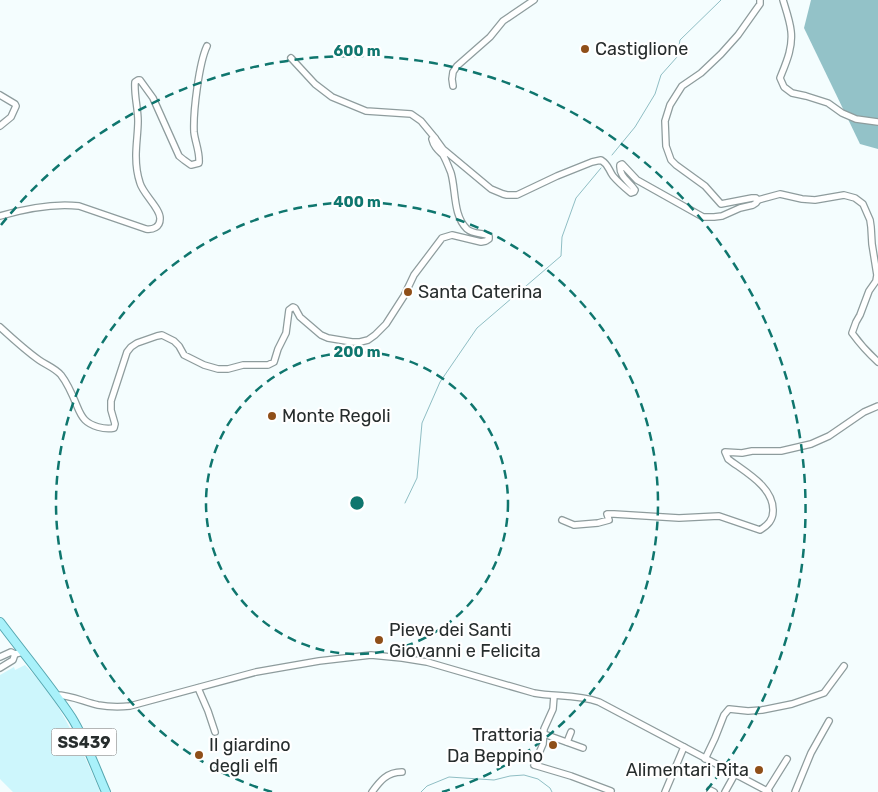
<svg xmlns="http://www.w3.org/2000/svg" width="878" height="792" font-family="Rubik,sans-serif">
	<rect width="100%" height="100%" fill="#f4fdfe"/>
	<!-- green -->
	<path fill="#cdf6fc" d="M25 665C33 674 41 682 48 691 69 723 85 756 100 791L99 792H13L0 779V675L14 667 15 670Z"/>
	<!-- forest -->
	<polygon fill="#93c2c8" points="811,0 878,0 878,149 860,144 804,28"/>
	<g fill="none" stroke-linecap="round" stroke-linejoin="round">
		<!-- stream -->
		<g stroke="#8fbec4" stroke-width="1">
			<polyline points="612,155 635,127 655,94 661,75 677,57 680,40 721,0"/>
			<polyline points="405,503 417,478 422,423 440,382 477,328 561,256 562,237 576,198 601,168"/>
			<polyline points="421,792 427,786 449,777 494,780 510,776 524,775 538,779 550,788 552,792"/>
		</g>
		<!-- minor casing -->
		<g stroke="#8e9c9d" stroke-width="8">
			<g id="minor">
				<path d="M783 0C786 10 790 21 791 31 793 48 786 63 780 78L784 87 792 93 806 96 828 103 842 113 856 119 878 122"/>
				<polyline points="291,58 315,84 332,97 366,111 411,114 421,121 435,138"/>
				<polyline points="453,86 452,79 453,72 457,66 490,37 503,21 534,0"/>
				<polyline points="0,95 15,104 16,106 11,117 0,126"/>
				<path d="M758 200 780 194 802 199 815 200 844 195 855 198 863 204 870 220 871 227 872 244 877 275 876 281 869 291 860 315 856 322 852 333C860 344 868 353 878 362"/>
				<path d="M0 216C24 209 53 203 79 206L146 229C153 230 160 227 160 219 161 209 143 194 140 183 137 174 136 164 136 156 136 144 138 132 138 121 138 108 134 95 135 82L138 80H140L153 98 179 156 184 160 191 165 199 163C200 152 195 142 194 132 193 112 199 63 207 46"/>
				<path d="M0 327C13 339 25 350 39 360 46 365 55 368 61 375 68 384 73 396 77 406 79 411 81 416 85 420 91 426 104 430 114 428L115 424 111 410V401L127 352 131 347 137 343 157 336 162 335 174 341 179 346 184 355 204 365 218 369H228L243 365H268L274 362 278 349 286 333 289 310 293 307 295 308 300 317 321 335 328 338 352 342H360L368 340 375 335 386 324 404 296 414 275 442 238 452 235 481 242 486 241 489 239V236C482 232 474 235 467 229 453 216 456 190 451 173 449 168 446 160 443 155 438 150 434 147 432 139L435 138 443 149 491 189 503 194 507 195H517L557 176 592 162 601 160C609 165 608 169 613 176 618 182 625 188 631 193L634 192 635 190C629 181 619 177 620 165L622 164 637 180 703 217H714L722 216 740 208 753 205 756 203 758 200 756 198H752L721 204 705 186 676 165 671 160 666 146 665 121 670 105 682 86 701 73 721 54 738 35 755 11 760 4V0"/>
				<path d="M562 520 574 525 598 523 609 520 607 514H614L679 518 719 516 760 530C768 525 773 520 773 511 774 487 745 472 728 459L725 452 742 453 752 451H781L811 444 829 436 864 412 878 406"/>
				<polyline points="0,657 11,652 15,654 23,652"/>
				<polyline points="0,668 13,660 15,654"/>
				<polyline points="198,688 208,711 215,732"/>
				<path d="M56 695C71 695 84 702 98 705 109 707 120 707 130 706L256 672 319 661 371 655 402 658 427 662 534 693C556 697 576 694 599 702L769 792"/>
				<polyline points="554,696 553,709 544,729 543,744 534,765 571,776 611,791"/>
				<polyline points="544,734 583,748"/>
				<polyline points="567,742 571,732"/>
				<polyline points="705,759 715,738 724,715 729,709 748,711 762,710 792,704 824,693 844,666"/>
				<polyline points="767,791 787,759"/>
				<path d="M372 792C380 781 387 772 402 772"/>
				<polyline points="665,792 684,747"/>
				<polyline points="710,792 710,790 714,792"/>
				<polyline points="725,792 735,774"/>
				<polyline points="795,792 811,753 829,721"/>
			</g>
		</g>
		<!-- major casing -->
		<g stroke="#56a7b0" stroke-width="10">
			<path id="major" d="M0 622C24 654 50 685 72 718 86 741 95 767 106 792"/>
		</g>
		<!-- minor -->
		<use href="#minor" stroke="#fff" stroke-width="5.5"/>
		<!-- major -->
		<use href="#major" stroke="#a9f1fa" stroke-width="8"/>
	</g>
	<!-- distance rings -->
	<g fill="none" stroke="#0f766e" stroke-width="2.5" stroke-dasharray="9 6">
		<circle cx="357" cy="503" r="151"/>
		<path d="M272 792A301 301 0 1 1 442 792"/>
		<path d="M1 225A452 452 0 1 1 706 791"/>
	</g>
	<!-- markers -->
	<g fill="#8f4f19" stroke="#fff" stroke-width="2">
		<circle cx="585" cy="49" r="5"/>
		<circle cx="408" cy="292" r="5"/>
		<circle cx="272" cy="416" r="5"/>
		<circle cx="379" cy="640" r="5"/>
		<circle cx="553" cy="745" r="5"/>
		<circle cx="199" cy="755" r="5"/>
		<circle cx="759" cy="770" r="5"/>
	</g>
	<g text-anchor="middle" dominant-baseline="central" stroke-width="4.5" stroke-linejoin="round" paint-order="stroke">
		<!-- shield labels -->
		<rect fill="#fff" stroke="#686c6c" stroke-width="1" x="51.5" y="728.5" width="65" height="27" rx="4"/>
		<g font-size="16" font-weight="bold" fill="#272d2d">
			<text x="84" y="742">SS439</text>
		</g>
		<!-- poi labels -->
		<g font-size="18" fill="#272d2d" stroke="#fff" text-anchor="start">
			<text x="595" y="49">Castiglione</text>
			<text x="418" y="292">Santa Caterina</text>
			<text x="282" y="416">Monte Regoli</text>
			<text x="389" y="630">Pieve dei Santi<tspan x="389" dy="21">Giovanni e Felicita</tspan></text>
			<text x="543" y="735" text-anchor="end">Trattoria<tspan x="543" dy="21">Da Beppino</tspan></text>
			<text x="209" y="745">Il giardino<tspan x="209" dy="21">degli elfi</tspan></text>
			<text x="749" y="770" text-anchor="end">Alimentari Rita</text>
		</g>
	</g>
	<circle cx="357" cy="503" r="8" fill="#0f766e" stroke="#fff" stroke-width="2.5"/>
	<g font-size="15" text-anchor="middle" font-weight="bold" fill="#0f766e" stroke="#fff" stroke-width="4.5" stroke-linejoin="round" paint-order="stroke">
		<text x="357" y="56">600 m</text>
		<text x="357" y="207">400 m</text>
		<text x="357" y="357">200 m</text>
	</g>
</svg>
